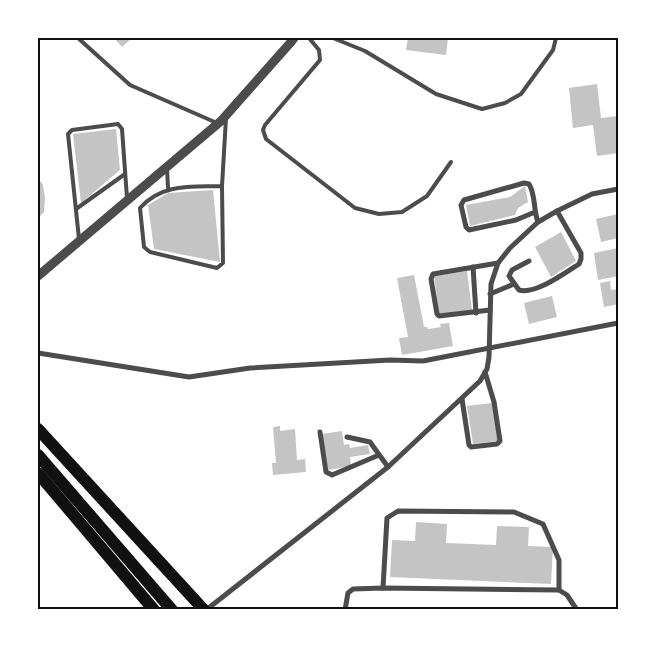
<svg xmlns="http://www.w3.org/2000/svg" width="656" height="647" font-family="Mulish,sans-serif">
	<rect width="100%" height="100%" fill="#fff"/>
	<!-- building -->
	<g fill="#c4c4c4">
		<polygon points="114,38 132,38 122,47"/>
		<polygon points="408,38 448,38 446,55 406,50"/>
		<polygon points="597,84 601,118 618,116 618,153 597,156 593,125 573,128 569,88"/>
		<polygon points="116,129 120,170 81,203 73,134"/>
		<polygon points="38,178 43,185 45,198 44,212 38,218"/>
		<polygon points="525,186 528,202 518,208 515,215 470,226 466,205 510,197"/>
		<polygon points="213,190 220,262 154,249 148,205 168,193"/>
		<polygon points="618,214 618,238 601,242 596,219"/>
		<polygon points="561,232 576,261 551,277 535,247"/>
		<polygon points="618,248 618,276 598,280 594,253"/>
		<polygon points="467,271 472,310 439,314 434,276"/>
		<polygon points="414,275 424,327 427,327 428,329 441,327 440,324 449,323 453,346 402,355 399,338 408,337 397,278"/>
		<polygon points="610,281 611,290 618,289 618,304 604,307 600,283"/>
		<polygon points="552,296 557,317 529,324 524,303"/>
		<polygon points="492,403 498,441 473,444 467,406"/>
		<polygon points="280,426 280,431 295,429 297,460 305,459 306,472 273,475 272,463 276,463 273,427"/>
		<polygon points="342,431 344,445 349,444 350,448 368,445 370,454 350,457 351,466 328,470 322,434"/>
		<polygon points="416,522 447,524 446,543 496,545 497,526 529,527 528,546 553,547 551,584 390,577 392,540 415,541"/>
	</g>
	<g fill="none" stroke-linecap="round" stroke-linejoin="round">
		<!-- service -->
		<g stroke="#4c4c4c" stroke-width="4">
			<polyline points="78,38 130,85 217,123"/>
			<polyline points="309,38 319,50 320,60 265,125 263,130 266,139 355,208 379,214 402,212 427,196 451,162"/>
			<polyline points="333,38 365,51 436,94 482,109 505,103 521,94 553,50 556,38"/>
			<polyline points="167,168 168,188"/>
			<path d="M222 186C191 187 162 183 140 208L144 247 150 252 217 268 223 263 222 186 226 118"/>
			<polyline points="76,209 125,174"/>
			<polyline points="79,239 68,134 72,130 118,124 122,129 127,198"/>
		</g>
		<!-- minor -->
		<g stroke="#4c4c4c" stroke-width="5">
			<path d="M535 212 516 220 469 230 466 227 461 205 464 200 524 183 529 184C536 196 533 209 538 222"/>
			<path d="M529 261 512 270 509 276 519 290C535 295 565 273 579 264L581 259V253L557 211"/>
			<polyline points="473,267 476,313"/>
			<polyline points="490,294 514,284"/>
			<polyline points="490,310 439,316 437,314 431,279 433,274 498,263"/>
			<polyline points="38,353 189,377 250,368 390,360 423,361 618,323"/>
			<polyline points="462,399 469,445 471,447 497,444 500,441 494,402 485,372"/>
			<polyline points="320,432 326,472 332,475 379,455"/>
			<polyline points="347,437 370,442 388,467"/>
			<polyline points="383,588 387,518 398,511 514,512 543,524 559,560 559,590"/>
			<polyline points="206,610 388,467 480,381 487,369 489,357 491,284 498,263 510,248 538,222 557,211 592,194 618,189"/>
			<polyline points="345,610 348,593 353,589 383,588 559,590 567,595 577,610"/>
		</g>
		<!-- tertiary -->
		<polyline stroke="#4c4c4c" stroke-width="9" points="38,276 221,121 291,42 294,38"/>
		<!-- trunk -->
		<g stroke="#111" stroke-width="12">
			<polyline points="38,429 204,610"/>
			<polyline points="38,455 172,610"/>
			<polyline points="38,473 154,610"/>
		</g>
	</g>
	<!-- border -->
	<rect width="656" height="647" fill="none" stroke="#ffffff" stroke-width="78"/>
	<rect x="39" y="39" width="578" height="569" fill="none" stroke="#111" stroke-width="2"/>
</svg>
